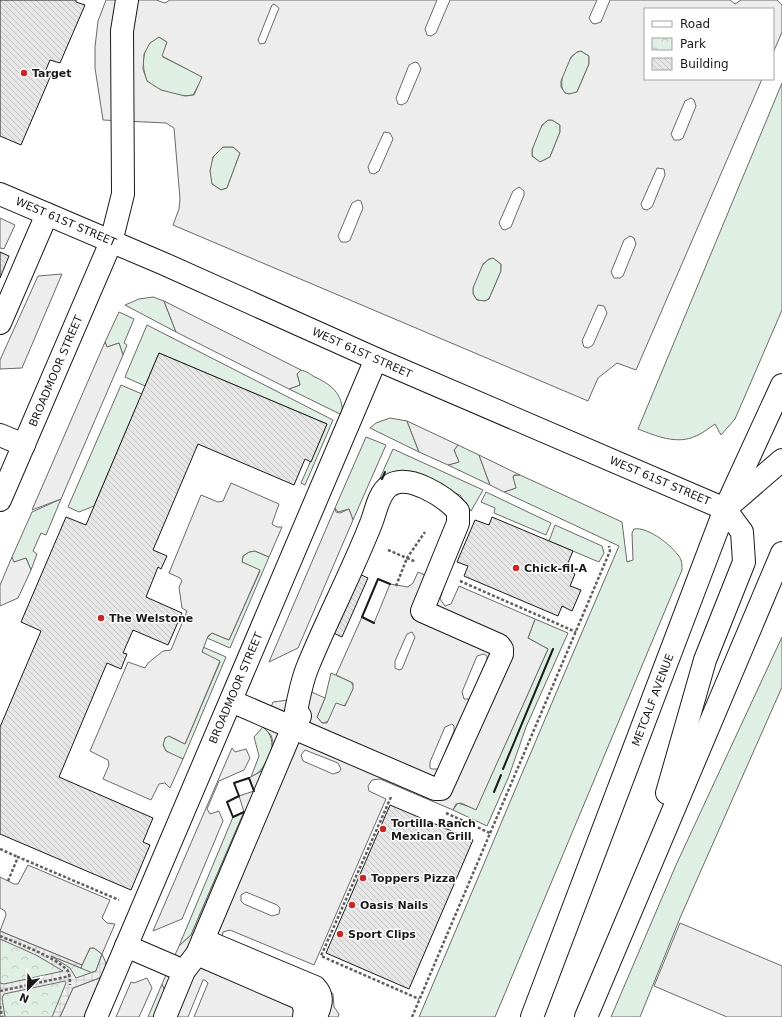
<svg xmlns="http://www.w3.org/2000/svg" width="782" height="1017" font-family="'DejaVu Sans',sans-serif">
	<defs>
		<pattern id="park-crowns" width="20" height="18" patternUnits="userSpaceOnUse"><rect width="20" height="18" fill="#e0efe3"/><path d="M2 6a3 3 0 1 1 6 0M12 15a3 3 0 1 1 6 0" fill="none" stroke="#c0ccc2"/></pattern>
		<pattern id="plaza-grid" width="8" height="8" patternUnits="userSpaceOnUse"><rect width="8" height="8" fill="#ededed"/><path d="M0 4h8M4 0v8" fill="none" stroke="#cbcbcb"/></pattern>
		<pattern id="building-back-hatch" width="6" height="6" patternUnits="userSpaceOnUse"><rect width="6" height="6" fill="#e6e6e6"/><path d="M-1 5l2 2M0 0l6 6M5-1l2 2" fill="none" stroke="#c5c5c5"/></pattern>
	</defs>
	<rect width="100%" height="100%" fill="#fff"/>
	<!-- grass -->
	<g fill="#e0efe3" stroke="#6a6a6a">
		<path d="M159 37 167 42 163 57 203 77 193 95C180 98 157 91 147 81 141 66 141 44 159 37Z"/>
		<path d="M581 51 589 56V64L577 92C549 105 565 52 581 51Z"/>
		<path d="M782 83V310L735 419 721 435 715 424C709 428 703 433 696 436 677 445 656 436 638 429Z"/>
		<path d="M548 120H552L560 125V132L550 157 540 162 532 156C531 146 539 125 548 120Z"/>
		<path d="M223 147H233L240 153 227 188 221 190 212 184C207 171 211 154 223 147Z"/>
		<path d="M493 258 501 264V271L489 299 485 301 477 300 473 294C471 284 482 259 493 258Z"/>
		<polygon points="153,297 164,301 176,332 125,305 139,299"/>
		<polygon points="119,312 134,319 124,343 127,345 123,355 119,343 107,347 105,342"/>
		<polygon points="147,325 333,420 305,485 301,483 327,424 159,353 145,386 125,377"/>
		<path d="M299 370C304 370 309 373 313 376 330 384 344 393 342 415L289 389 300 385 297 374Z"/>
		<polygon points="121,385 142,394 94,506 79,512 68,507"/>
		<polygon points="390,418 407,421 419,452 370,428 376,423"/>
		<polygon points="366,437 386,445 353,520 349,509 338,512 335,508"/>
		<polygon points="458,445 479,455 490,485 448,465 459,462 454,450"/>
		<polygon points="393,449 483,490 471,511 460,495 411,474 356,532"/>
		<path d="M514 475H520L622 522 627 562 633 560 632 533 634 529C648 526 676 548 681 560 682 563 682 567 682 570L495 1017H419C486 860 551 703 619 546L504 492 516 488 513 479Z"/>
		<polygon points="486,492 551,523 546,535 494,513 495,508 481,502"/>
		<polygon points="61,499 46,535 41,533 33,551 37,554 31,570 26,558 16,562 13,561 12,557 32,512"/>
		<polygon points="555,525 602,546 604,553 599,562 549,541"/>
		<polygon points="255,551 269,557 230,648 207,638 212,633 229,640 260,571 242,562 243,556 249,552"/>
		<polygon points="535,619 568,633 526,727 509,776 487,826 453,810 458,803 476,809 548,649 528,638"/>
		<polygon points="782,637 782,687 680,918 640,1017 611,1017 676,865"/>
		<path d="M203 647 226 657 183 759C172 756 156 748 167 736H169L185 744 220 662 204 654 202 652Z"/>
		<path d="M331 673 351 682 354 687C350 699 336 722 322 723L317 717 325 698Z"/>
		<path d="M263 727C281 740 269 769 251 777L259 756 254 737Z"/>
		<polygon points="244,812 191,935 179,946 233,817"/>
		<polygon points="90,948 94,948 102,954 96,971 76,978"/>
		<polygon points="162,984 165,991 156,1017 148,1017"/>
	</g>
	<!-- park -->
	<polygon fill="url(#park-crowns)" stroke="#6a6a6a" points="0,934 102,977 73,988 60,1017 0,1017"/>
	<!-- parking -->
	<g fill="#ededed" stroke="#6a6a6a" fill-rule="evenodd">
		<path d="M106 0H156L165 3 170 0H437L425 29 427 35 431 36 436 33 450 0H597L589 18 592 23 595 24 601 22 610 0H730L735 4 741 0H777L782 5V32L773 53V9H645V79H762L636 370 617 363 598 378 588 401 173 225 179 209 180 199 174 128 166 123 103 120 95 68V47L98 21ZM274 4 279 8 265 43 260 44 258 40 272 5ZM159 37 167 42 162 56 202 77 194 95 185 96 161 90 147 81 143 69 144 54 150 43ZM581 51 589 56V64L577 92 569 94 565 93 561 87V81L571 57 577 52ZM415 62 418 63 421 69 407 102 402 105 398 104 396 98 409 65ZM691 98 694 100 696 106 683 138 680 140H674L671 134 685 101ZM548 120H552L560 125V132L550 157 540 162 532 156V150L542 125ZM384 132 390 133 393 139 379 171 374 174 370 173 368 167ZM223 147H233L240 153 227 188 221 190 212 184 210 171 213 157ZM657 168 664 169 665 175 652 207 647 210 643 209 641 204ZM519 187 524 191V195L511 227 505 230 502 229 499 223 513 191ZM358 200 361 201 363 208 350 240 347 242H341L338 236 352 203ZM630 236 634 238 636 244 623 276 620 278H614L611 272 624 240ZM493 258 501 264V271L489 299 485 301 477 300 473 294V288L483 264 489 259ZM598 305 604 306 607 313 593 345 588 348 584 347 582 341Z"/>
		<polygon points="0,218 15,225 4,249 0,248"/>
		<polygon points="62,274 22,368 0,369 0,360 38,276"/>
		<polygon points="164,301 301,370 297,374 300,385 289,389 176,332"/>
		<polygon points="105,342 107,347 119,343 123,355 61,499 32,510"/>
		<polygon points="407,421 458,445 454,450 459,462 448,465 419,452"/>
		<polygon points="479,455 520,475 514,475 513,477 516,488 504,492 490,485"/>
		<polygon points="231,483 279,504 272,524 277,527 282,527 269,557 255,551 249,552 243,556 242,562 260,570 229,640 212,633 208,636 202,652 220,661 185,744 169,736 165,738 163,745 166,751 183,759 170,788 165,783 159,784 151,800 103,779 109,765 108,760 90,751 128,662 145,668 148,663 163,651 171,650 187,611 182,608 179,587 182,581 180,578 169,573 201,495 218,502 223,501"/>
		<polygon points="335,508 336,512 340,513 349,509 353,520 298,648 269,662"/>
		<polygon points="12,557 14,562 26,558 31,570 18,598 0,606 0,585"/>
		<path d="M418 572 445 584 440 599 445 606 451 604 459 586 535 619 528 638 548 649 476 810 461 803 456 804 453 810 380 779 372 780 368 786 369 791 386 799 314 965 230 930 223 932 222 937 327 987 333 994 334 1007 339 1014 338 1017H194L208 983 205 980H203L188 1017H156L165 991 162 984 179 946 191 935 244 812 239 796 254 791 249 778 260 772 272 751 273 742 271 735 263 727 273 702 288 700 298 686 325 698 317 717 322 723H327L336 703 345 706 353 689V683L336 675 362 617 374 623 390 584 408 587 413 583ZM412 632 415 637 402 669 399 670 395 668V661L407 634ZM484 654 487 656V662L471 697 469 699H464L462 692 477 656ZM452 724 454 726V731L439 767 437 769H432L430 768V762L445 727ZM305 750 338 763 341 769 339 772 333 774 303 761 301 755ZM246 892 277 905 280 908 279 914 272 916 244 904 241 901V895Z"/>
		<polygon points="232,748 235,752 246,749 250,758 244,770 219,781 207,809 210,814 219,811 223,821 182,919 153,931"/>
		<polygon points="28,865 110,900 102,918 107,923 115,924 102,954 94,948 90,948 82,965 0,931 6,915 5,911 0,908 0,877 14,884 18,884"/>
		<polygon points="680,923 782,966 782,1017 727,1017 654,986"/>
		<polygon points="102,977 84,1017 60,1017 73,988"/>
		<polygon points="147,978 152,988 139,1017 116,1017 131,982 134,983"/>
	</g>
	<!-- plaza -->
	<polygon fill="url(#plaza-grid)" stroke="#6a6a6a" points="0,931 82,965 81,968 51,956 70,968 76,978 96,971 102,954 106,963 105,970 102,977 73,988 60,1017 52,1017 66,983 65,981 4,994 2,998 5,1017 0,1017 0,983 4,984 63,971 36,955 0,939"/>
	<!-- building -->
	<g fill="url(#building-back-hatch)" stroke="#1a1a1a">
		<polygon points="0,0 76,0 76,2 85,5 60,63 50,60 45,72 51,75 21,145 0,136"/>
		<polygon points="0,252 9,256 0,278"/>
		<polygon points="159,353 327,424 311,462 305,459 294,485 198,444 153,550 167,556 161,569 158,567 146,597 182,613 168,645 133,630 123,653 127,654 121,669 107,663 59,777 153,818 143,842 150,845 131,890 0,834 0,727 41,631 21,622 66,517 86,525"/>
		<polygon points="492,517 573,551 565,570 575,574 570,586 581,590 572,611 562,606 558,616 464,576 468,566 457,562 475,520 489,525"/>
		<polygon points="342,566 368,578 342,637 316,625"/>
		<polygon points="390,805 473,840 409,989 326,953"/>
	</g>
	<g fill="none" stroke-linecap="round" stroke-linejoin="round">
		<!-- minor casing -->
		<g stroke="#1a1a1a" stroke-width="24">
			<g id="minor">
				<polyline points="0,194 162,263 376,359 725,509"/>
				<polyline points="0,323 47,214"/>
				<polyline points="0,435 24,445"/>
				<polyline points="0,500 111,242 123,194 122,31 127,0"/>
				<path d="M231 701C299 731 367 759 435 789H441L502 654V649L499 645 422 611 458 523V511C445 497 408 472 389 486 379 493 376 510 372 521 353 570 328 617 308 666 300 685 297 707 293 727"/>
				<polyline points="300,716 293,727 197,954 301,999 305,1009 304,1017"/>
				<path d="M203 940 315 987C325 997 320 1006 316 1017"/>
				<polyline points="126,946 184,971"/>
				<polyline points="96,1017 376,359"/>
				<polyline points="165,1017 184,971 197,954"/>
			</g>
		</g>
		<!-- highway casing -->
		<g stroke="#1a1a1a" stroke-width="24">
			<g id="highway">
				<polyline points="731,504 782,460"/>
				<polyline points="667,793 705,660 744,562 742,532 725,509"/>
				<polyline points="532,1017 725,509 782,385"/>
				<polyline points="586,1017 782,553"/>
			</g>
		</g>
		<!-- path -->
		<g stroke="#5f5f5f" stroke-width="2.5" stroke-dasharray="3 2" stroke-linecap="butt">
			<polyline points="388,550 407,558 425,532"/>
			<polyline points="460,581 576,632"/>
			<polyline points="396,586 407,558 416,562"/>
			<polyline points="391,797 321,956 419,999"/>
			<polyline points="446,813 490,833"/>
			<polyline points="0,849 18,857"/>
			<polyline points="8,881 18,857 119,900"/>
			<path d="M0 936C17 943 55 957 67 970 70 973 70 980 70 985"/>
			<polyline points="0,991 70,976"/>
			<polyline points="0,1006 2,1017"/>
			<polyline points="412,1017 610,551 609,546"/>
		</g>
		<!-- minor -->
		<use href="#minor" stroke="#fff" stroke-width="22"/>
		<!-- highway -->
		<use href="#highway" stroke="#fff" stroke-width="22"/>
		<!-- wall -->
		<g stroke="#1a1a1a" stroke-width="2">
			<polyline points="382,479 385,472"/>
			<polyline points="374,623 362,617 378,579 390,584"/>
			<polyline points="503,769 553,649"/>
			<polyline points="494,792 501,775"/>
			<polyline points="244,812 233,817 227,802 239,796 234,783 249,778 254,791"/>
		</g>
	</g>
	<!-- markers -->
	<g fill="#c62828" stroke="#fff" stroke-width="1.5">
		<circle cx="24" cy="73" r="4"/>
		<circle cx="516" cy="568" r="4"/>
		<circle cx="101" cy="618" r="4"/>
		<circle cx="383" cy="829" r="4"/>
		<circle cx="363" cy="878" r="4"/>
		<circle cx="352" cy="905" r="4"/>
		<circle cx="340" cy="934" r="4"/>
	</g>
	<g text-anchor="middle" dominant-baseline="central" stroke-width="3" stroke-linejoin="round" paint-order="stroke">
		<!-- poi labels -->
		<g font-size="11" font-weight="bold" fill="#1a1a1a" stroke="#fff" text-anchor="start">
			<text x="32" y="73">Target</text>
			<text x="524" y="568">Chick-fil-A</text>
			<text x="109" y="618">The Welstone</text>
			<text x="391" y="823">Tortilla Ranch<tspan x="391" dy="13">Mexican Grill</tspan></text>
			<text x="371" y="878">Toppers Pizza</text>
			<text x="360" y="905">Oasis Nails</text>
			<text x="348" y="934">Sport Clips</text>
		</g>
		<!-- street labels -->
		<g font-size="11" fill="#1a1a1a" stroke="#fff">
			<text transform="translate(66 222) rotate(23)">WEST 61ST STREET</text>
			<text transform="translate(362 353) rotate(24)">WEST 61ST STREET</text>
			<text transform="translate(56 371) rotate(-67)">BROADMOOR STREET</text>
			<text transform="translate(660 481) rotate(23)">WEST 61ST STREET</text>
			<text transform="translate(236 688) rotate(-67)">BROADMOOR STREET</text>
			<text transform="translate(653 700) rotate(-69)">METCALF AVENUE</text>
		</g>
	</g>
	<!-- legend -->
	<rect x="644" y="8" width="130" height="72" fill="#ffffff" stroke="#a3a3a3"/>
	<rect x="652" y="21" width="20" height="6" fill="#ffffff" stroke="#a3a3a3"/>
	<text x="680" y="28" font-size="12" fill="#1a1a1a">Road</text>
	<rect x="652" y="38" width="20" height="12" fill="url(#park-crowns)" stroke="#a3a3a3"/>
	<text x="680" y="48" font-size="12" fill="#1a1a1a">Park</text>
	<rect x="652" y="58" width="20" height="12" fill="url(#building-back-hatch)" stroke="#a3a3a3"/>
	<text x="680" y="68" font-size="12" fill="#1a1a1a">Building</text>
	<!-- north arrow -->
	<g transform="translate(28 989) rotate(203)" stroke="#ffffff" stroke-width="3" paint-order="stroke">
	<path d="M0-3L7 15L0 10L-7 15Z" fill="#1a1a1a"/>
	<text y="-6" font-size="11" font-weight="bold" text-anchor="middle" fill="#1a1a1a">N</text>
	</g>
</svg>
